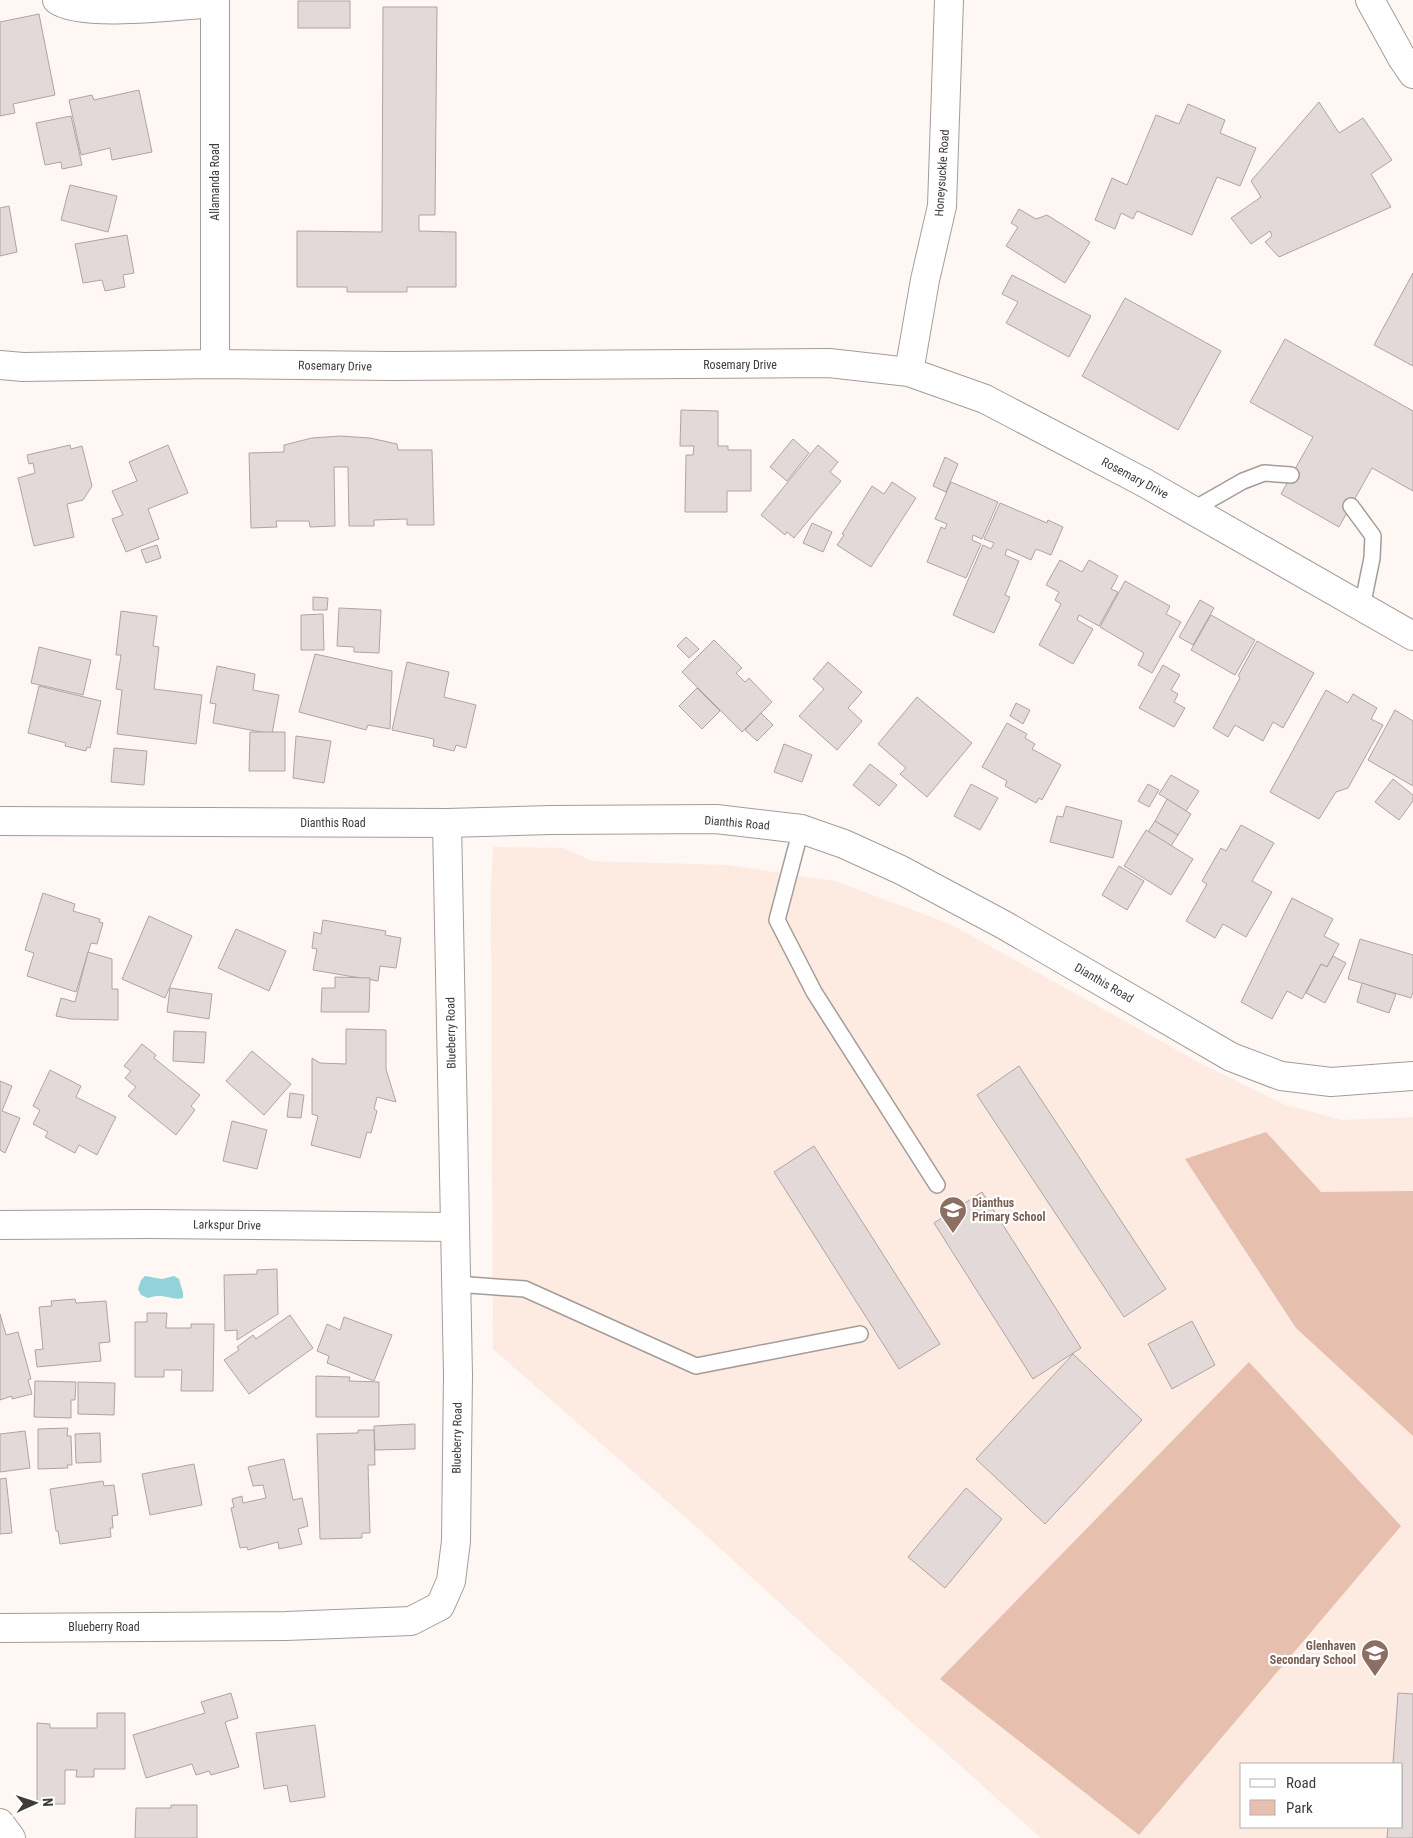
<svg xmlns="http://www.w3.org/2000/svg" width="1413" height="1838" font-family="'Roboto Condensed',sans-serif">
	<rect width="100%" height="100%" fill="#fef7f4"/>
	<!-- education -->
	<path fill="#fdeae1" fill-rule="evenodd" d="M493 847 563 848 592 861 726 865 835 881 950 924 1202 1064 1283 1104 1342 1120 1413 1117V1838H1041L830 1649 710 1539 493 1349 491 890ZM1242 1764H1402V1827H1242Z"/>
	<!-- green -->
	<g fill="#e7bfae">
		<polygon points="1266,1132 1321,1192 1413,1191 1413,1436 1296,1328 1185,1159"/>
		<polygon points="1249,1362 1401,1526 1139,1835 940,1679"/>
	</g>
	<!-- water -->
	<path fill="#91d3d9" d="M145 1276 162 1279 174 1276 179 1279 183 1293V1298C171 1301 164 1292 148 1298L141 1295 138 1289 141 1280Z"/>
	<!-- building -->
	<g fill="#e3d9d8" stroke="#aea4a4">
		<rect x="298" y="1" width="52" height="27"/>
		<polygon points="383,7 437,7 435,215 419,215 419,231 456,232 456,287 407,287 407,292 347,292 347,287 297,287 297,231 382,232"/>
		<polygon points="39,14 55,95 13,104 15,113 0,116 0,22"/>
		<polygon points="139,90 152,152 112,160 110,148 81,155 69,100 92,95 94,100"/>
		<polygon points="1319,102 1339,133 1363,118 1392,160 1371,174 1391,207 1279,257 1265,242 1272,236 1270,231 1251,244 1231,218 1261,197 1251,181"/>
		<polygon points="1188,104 1225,120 1220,133 1256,148 1240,186 1217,177 1192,235 1137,211 1133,219 1121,213 1115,229 1095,220 1112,178 1127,185 1156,115 1179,124"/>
		<polygon points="71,116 82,165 62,169 61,162 45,165 36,123"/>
		<polygon points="70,185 117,196 108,232 61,220"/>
		<polygon points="9,206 17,252 0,256 0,208"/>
		<polygon points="1019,209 1036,219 1047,215 1090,242 1065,283 1006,246 1018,227 1011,223"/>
		<polygon points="127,235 134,273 123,275 125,287 105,291 102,280 83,283 75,244"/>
		<polygon points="1413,273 1413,366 1374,345"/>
		<polygon points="1012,275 1091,316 1069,357 1006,323 1018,302 1002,294"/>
		<polygon points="1125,298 1221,351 1178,430 1082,376"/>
		<polygon points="1285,339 1413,411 1413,491 1372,468 1339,527 1281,494 1313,437 1250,402"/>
		<polygon points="681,410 718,411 718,446 728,446 728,450 751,450 751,491 727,491 727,512 685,512 686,455 693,455 694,446 680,446"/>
		<polygon points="340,436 370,438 397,444 398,450 432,450 434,525 407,525 407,519 374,520 374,526 349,526 348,467 334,467 335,526 310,527 309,521 276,521 277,527 251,528 249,453 284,452 284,445 312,438"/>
		<polygon points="793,439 809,453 787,481 770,467"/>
		<polygon points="70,445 71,449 82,446 92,486 83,500 67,504 74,537 34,546 18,478 35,473 33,463 29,464 27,455"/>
		<polygon points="168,445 188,493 148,509 159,539 126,552 112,519 123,515 112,491 137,481 129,462"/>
		<polygon points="818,445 838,462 830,472 841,481 794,538 787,532 785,535 761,515"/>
		<polygon points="945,457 958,464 946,492 933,486"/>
		<polygon points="892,482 916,498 871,567 837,545 844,535 842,534 872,486 884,494"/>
		<polygon points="951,482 998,502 982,539 973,535 972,540 981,544 966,578 927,562 941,527 945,529 947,524 935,519"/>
		<polygon points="1000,503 1047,523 1048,520 1063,527 1051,555 1036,549 1031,560 1007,549 1005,555 1019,561 1005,595 1010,597 994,633 953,615 983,545 991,549 994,543 984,539"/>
		<polygon points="812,523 832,532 823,552 803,543"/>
		<polygon points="157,545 161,558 146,563 141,550"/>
		<polygon points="1060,560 1082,572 1089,560 1118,576 1111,589 1118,592 1099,626 1079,615 1077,620 1093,629 1073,664 1039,645 1061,604 1055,600 1059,592 1046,585"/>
		<polygon points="1125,581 1170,606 1166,614 1181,622 1152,673 1138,665 1144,653 1100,627"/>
		<polygon points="313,597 328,598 327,610 313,610"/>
		<polygon points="1200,600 1214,608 1193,645 1179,637"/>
		<polygon points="339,608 381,610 379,653 354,652 354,647 337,646"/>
		<polygon points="121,611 157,616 153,646 159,647 154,689 202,695 196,744 117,734 122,690 116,689 121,655 116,655"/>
		<polygon points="323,614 324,650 301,650 301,615"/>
		<polygon points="1211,615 1255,640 1235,675 1191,650"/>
		<polygon points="686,637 699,649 689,658 677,646"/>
		<polygon points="714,640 742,668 736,673 745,682 749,678 772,702 742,732 682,672"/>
		<polygon points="1257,641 1314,673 1283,728 1273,722 1263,741 1235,725 1228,737 1213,728 1240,678 1238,676"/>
		<polygon points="39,647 91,660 83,695 31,683"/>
		<polygon points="315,654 392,671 390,729 368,725 366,730 299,712"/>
		<polygon points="407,662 449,672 444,697 476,705 466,748 456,745 454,751 433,746 434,739 392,730"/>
		<polygon points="828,662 862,692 848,708 862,721 837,750 799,716 824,689 813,679"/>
		<polygon points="1163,665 1180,675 1171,690 1178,694 1174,702 1185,708 1174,727 1139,708"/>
		<polygon points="217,666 255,674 253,690 279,695 272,734 213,723 216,704 210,703"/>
		<polygon points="39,686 101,701 90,748 87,747 86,751 65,746 66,743 28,733"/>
		<polygon points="697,688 720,711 702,729 679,706"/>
		<polygon points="1326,690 1348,703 1353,694 1377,708 1371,719 1383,725 1348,788 1336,792 1319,819 1270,792"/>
		<polygon points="917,697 972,743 927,797 900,774 906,768 878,744"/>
		<polygon points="1016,703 1030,710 1023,724 1010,716"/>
		<polygon points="1395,710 1413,721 1413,786 1368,760"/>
		<polygon points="761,713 773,725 757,741 745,730"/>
		<polygon points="1007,723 1027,734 1025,738 1035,744 1032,749 1061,765 1042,800 1039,798 1036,803 1005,786 1007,781 982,767"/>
		<polygon points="250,732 285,732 285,771 249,771"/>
		<polygon points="296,736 331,741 324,783 293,778"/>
		<polygon points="784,744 812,755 802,782 774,772"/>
		<polygon points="114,748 147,751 144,785 111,782"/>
		<polygon points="870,764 897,785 879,806 853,785"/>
		<polygon points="1171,775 1199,791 1186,811 1159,794"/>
		<polygon points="1393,779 1413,795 1413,801 1399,820 1375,802"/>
		<polygon points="971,784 998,798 980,830 954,816"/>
		<polygon points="1148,784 1159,790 1149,807 1138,801"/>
		<polygon points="1167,799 1191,814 1178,835 1155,821"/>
		<polygon points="1066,806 1122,821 1113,858 1050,842 1057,816 1063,817"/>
		<polygon points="1155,821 1178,835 1171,846 1148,832"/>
		<polygon points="1241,825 1274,843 1252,881 1272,892 1246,937 1223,924 1215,938 1186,921 1207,884 1202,881 1221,848 1226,851"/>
		<polygon points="1146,830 1193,859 1171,895 1124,866"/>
		<polygon points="1119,866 1144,881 1127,910 1102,895"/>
		<polygon points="43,893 75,904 73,911 100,919 99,922 103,923 97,944 91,943 76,992 27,976 34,953 25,950"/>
		<polygon points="1292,898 1333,919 1324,936 1339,944 1327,967 1321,964 1302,999 1287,991 1272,1019 1241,1002"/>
		<polygon points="149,916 192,936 165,998 122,979"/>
		<polygon points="323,920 386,931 385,935 401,938 396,968 380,966 378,981 313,970 317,949 312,948 314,932 321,934"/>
		<polygon points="236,929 286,951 269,991 218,968"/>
		<polygon points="1360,939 1413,955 1413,992 1411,998 1348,979"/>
		<polygon points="88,952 112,959 112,989 118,989 118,1020 71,1019 56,1016 61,998 75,1002"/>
		<polygon points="1333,956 1346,963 1325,1003 1306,993 1321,964 1327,967"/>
		<polygon points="335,977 370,978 369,1012 321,1012 322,988 335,988"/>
		<polygon points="1362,983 1396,994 1389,1013 1357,1002"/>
		<polygon points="170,988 212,994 209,1019 167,1012"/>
		<polygon points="346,1029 386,1030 386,1069 396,1102 377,1097 374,1109 377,1111 371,1133 367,1132 360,1158 311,1145 318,1116 312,1114 312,1058 320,1063 346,1064"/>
		<polygon points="174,1031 206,1032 204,1063 173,1061"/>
		<polygon points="142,1044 156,1055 154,1058 200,1095 191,1106 195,1110 176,1135 128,1096 136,1087 125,1078 131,1071 124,1066"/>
		<polygon points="252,1051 291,1084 264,1115 226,1081"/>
		<polygon points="1019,1066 1166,1289 1124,1317 977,1095"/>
		<polygon points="50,1070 81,1086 76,1097 116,1117 97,1155 79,1145 75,1153 45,1137 48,1132 33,1124 40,1110 33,1106"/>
		<polygon points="0,1081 12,1086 2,1111 20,1118 5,1153 0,1150"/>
		<polygon points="290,1093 304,1095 301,1118 287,1117"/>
		<polygon points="232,1121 267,1130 257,1169 223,1161"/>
		<polygon points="814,1146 940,1344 899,1369 774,1172"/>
		<polygon points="982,1192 1081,1348 1033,1379 934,1223"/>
		<polygon points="277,1269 278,1314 237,1340 237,1330 225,1331 224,1275 257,1274 257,1270"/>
		<polygon points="75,1299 76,1303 106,1301 110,1342 99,1343 101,1361 37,1367 35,1350 43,1349 39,1307 52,1306 51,1301"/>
		<polygon points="147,1313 167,1313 166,1328 191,1328 191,1324 214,1324 213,1391 181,1391 182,1370 164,1370 164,1377 135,1377 135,1322 147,1322"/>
		<polygon points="0,1314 6,1335 18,1332 31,1379 28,1380 32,1394 12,1399 12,1396 0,1400"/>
		<polygon points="290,1315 313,1348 249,1394 224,1360 239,1350 237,1347 253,1335 256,1339"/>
		<polygon points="344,1317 392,1335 374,1381 327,1363 329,1356 317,1351 327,1324 340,1330"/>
		<polygon points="1192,1321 1215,1365 1172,1389 1148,1344"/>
		<polygon points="1073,1354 1142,1420 1045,1524 976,1459"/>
		<polygon points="316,1376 350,1377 349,1381 379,1382 379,1417 316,1417"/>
		<polygon points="35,1381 76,1382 75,1400 71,1400 71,1418 34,1417"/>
		<polygon points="78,1382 115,1383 114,1415 78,1414"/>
		<polygon points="415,1424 415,1449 375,1450 374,1426"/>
		<polygon points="68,1428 67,1436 71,1436 72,1465 67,1465 68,1468 38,1469 38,1429"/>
		<polygon points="358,1430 374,1430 375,1465 368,1465 370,1533 362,1533 362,1538 320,1539 317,1434 358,1433"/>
		<polygon points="25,1431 30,1468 0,1472 0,1434"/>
		<polygon points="100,1433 101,1462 76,1463 75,1434"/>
		<polygon points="284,1459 293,1500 302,1498 308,1526 298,1529 302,1544 279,1549 278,1542 248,1550 247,1547 240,1548 231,1508 234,1507 232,1499 242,1496 243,1503 266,1498 263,1485 253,1486 248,1467"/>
		<polygon points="194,1464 202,1505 150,1515 142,1474"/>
		<polygon points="6,1478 12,1533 0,1534 0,1479"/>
		<polygon points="103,1481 104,1486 114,1485 118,1515 112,1516 113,1528 110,1528 111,1537 60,1544 58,1531 56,1531 50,1489"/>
		<polygon points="966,1488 1002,1519 945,1588 908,1557"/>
		<polygon points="231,1693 238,1718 225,1722 239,1767 211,1775 209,1771 196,1775 192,1764 146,1778 133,1735 205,1713 201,1702"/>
		<polygon points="1398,1693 1413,1694 1413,1838 1387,1838 1388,1827 1402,1827 1402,1764 1393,1764"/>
		<polygon points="97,1713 125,1713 125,1769 94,1769 94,1777 76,1777 77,1770 65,1770 65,1804 37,1804 37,1723 50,1724 50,1728 97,1728"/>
		<polygon points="315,1725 325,1797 290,1802 287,1785 264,1789 256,1733"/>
		<polygon points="171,1805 197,1805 197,1838 135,1838 136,1808 171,1808"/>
	</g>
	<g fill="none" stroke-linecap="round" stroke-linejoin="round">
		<!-- service casing -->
		<g stroke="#a49c98" stroke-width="18">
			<g id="service">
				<polyline points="1351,506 1373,536 1372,558 1362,607"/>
				<polyline points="1192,510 1243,481 1264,473 1291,475"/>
				<polyline points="801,829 777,920 814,992 937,1185"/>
				<polyline points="456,1284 525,1289 696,1366 860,1334"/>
			</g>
		</g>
		<!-- minor casing -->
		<g stroke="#a49c98" stroke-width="30">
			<g id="minor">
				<path d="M57 0C81 18 182 5 215 3"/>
				<polyline points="215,0 215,364"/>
				<polyline points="1370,0 1402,58 1413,74"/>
				<polyline points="0,365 23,367 215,364 392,366 829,363 909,372 985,399 1145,483 1413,636"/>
				<polyline points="909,372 925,280 942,206 949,0"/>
				<polyline points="0,821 447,823 551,820 716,819 801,829 844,844 901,870 1004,925 1231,1057 1281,1076 1331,1082 1413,1076"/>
				<polyline points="0,1225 149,1224 455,1227"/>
				<polyline points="0,1628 286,1626 411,1621 440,1606 451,1581 456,1541 458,1375 447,823"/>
				<polyline points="0,1823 11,1838"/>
			</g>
		</g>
		<!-- service -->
		<use href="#service" stroke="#fff" stroke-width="15"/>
		<!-- minor -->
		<use href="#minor" stroke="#fff" stroke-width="28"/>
	</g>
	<!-- icons -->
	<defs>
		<g id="school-pin" transform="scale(1.4375)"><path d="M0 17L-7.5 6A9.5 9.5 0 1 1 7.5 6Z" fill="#8d6e63" stroke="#fff"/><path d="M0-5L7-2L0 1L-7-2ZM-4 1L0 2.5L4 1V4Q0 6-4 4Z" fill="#fff"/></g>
	</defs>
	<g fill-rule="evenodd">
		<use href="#school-pin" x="953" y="1210"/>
		<use href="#school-pin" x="1375" y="1653"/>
	</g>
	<g text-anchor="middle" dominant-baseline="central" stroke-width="4.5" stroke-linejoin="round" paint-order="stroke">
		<!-- street labels -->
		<g font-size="12" fill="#3e3b39" stroke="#fff">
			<text transform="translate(942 173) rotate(-86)">Honeysuckle Road</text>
			<text transform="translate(215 182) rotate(-90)">Allamanda Road</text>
			<text x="740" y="365">Rosemary Drive</text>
			<text transform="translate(335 366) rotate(1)">Rosemary Drive</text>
			<text transform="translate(1135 478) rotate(28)">Rosemary Drive</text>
			<text x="333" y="823">Dianthis Road</text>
			<text transform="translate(737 823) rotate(5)">Dianthis Road</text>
			<text transform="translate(1104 983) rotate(30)">Dianthis Road</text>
			<text transform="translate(451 1033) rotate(-91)">Blueberry Road</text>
			<text transform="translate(227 1225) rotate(1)">Larkspur Drive</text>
			<text transform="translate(457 1438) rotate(-89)">Blueberry Road</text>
			<text x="104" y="1627">Blueberry Road</text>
		</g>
		<!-- education labels -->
		<g font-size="12" font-weight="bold" fill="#785e54" stroke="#fff" text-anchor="start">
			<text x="972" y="1203">Dianthus<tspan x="972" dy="14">Primary School</tspan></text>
			<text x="1356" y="1646" text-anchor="end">Glenhaven<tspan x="1356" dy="14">Secondary School</tspan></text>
		</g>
	</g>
	<!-- legend -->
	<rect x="1240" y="1763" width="162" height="65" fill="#ffffff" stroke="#b2b1b0"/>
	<rect x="1250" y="1779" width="25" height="8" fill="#ffffff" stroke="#b2b1b0"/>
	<text x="1286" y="1788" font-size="15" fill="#3e3b39">Road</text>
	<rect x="1250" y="1800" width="25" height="15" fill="#e7bfae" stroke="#b2b1b0"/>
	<text x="1286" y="1813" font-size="15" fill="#3e3b39">Park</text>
	<!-- north arrow -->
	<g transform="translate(35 1803) rotate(87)" stroke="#ffffff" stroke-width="4" paint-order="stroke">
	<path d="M0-4L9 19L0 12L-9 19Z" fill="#3e3b39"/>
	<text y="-8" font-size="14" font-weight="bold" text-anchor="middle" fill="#3e3b39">N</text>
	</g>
</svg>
